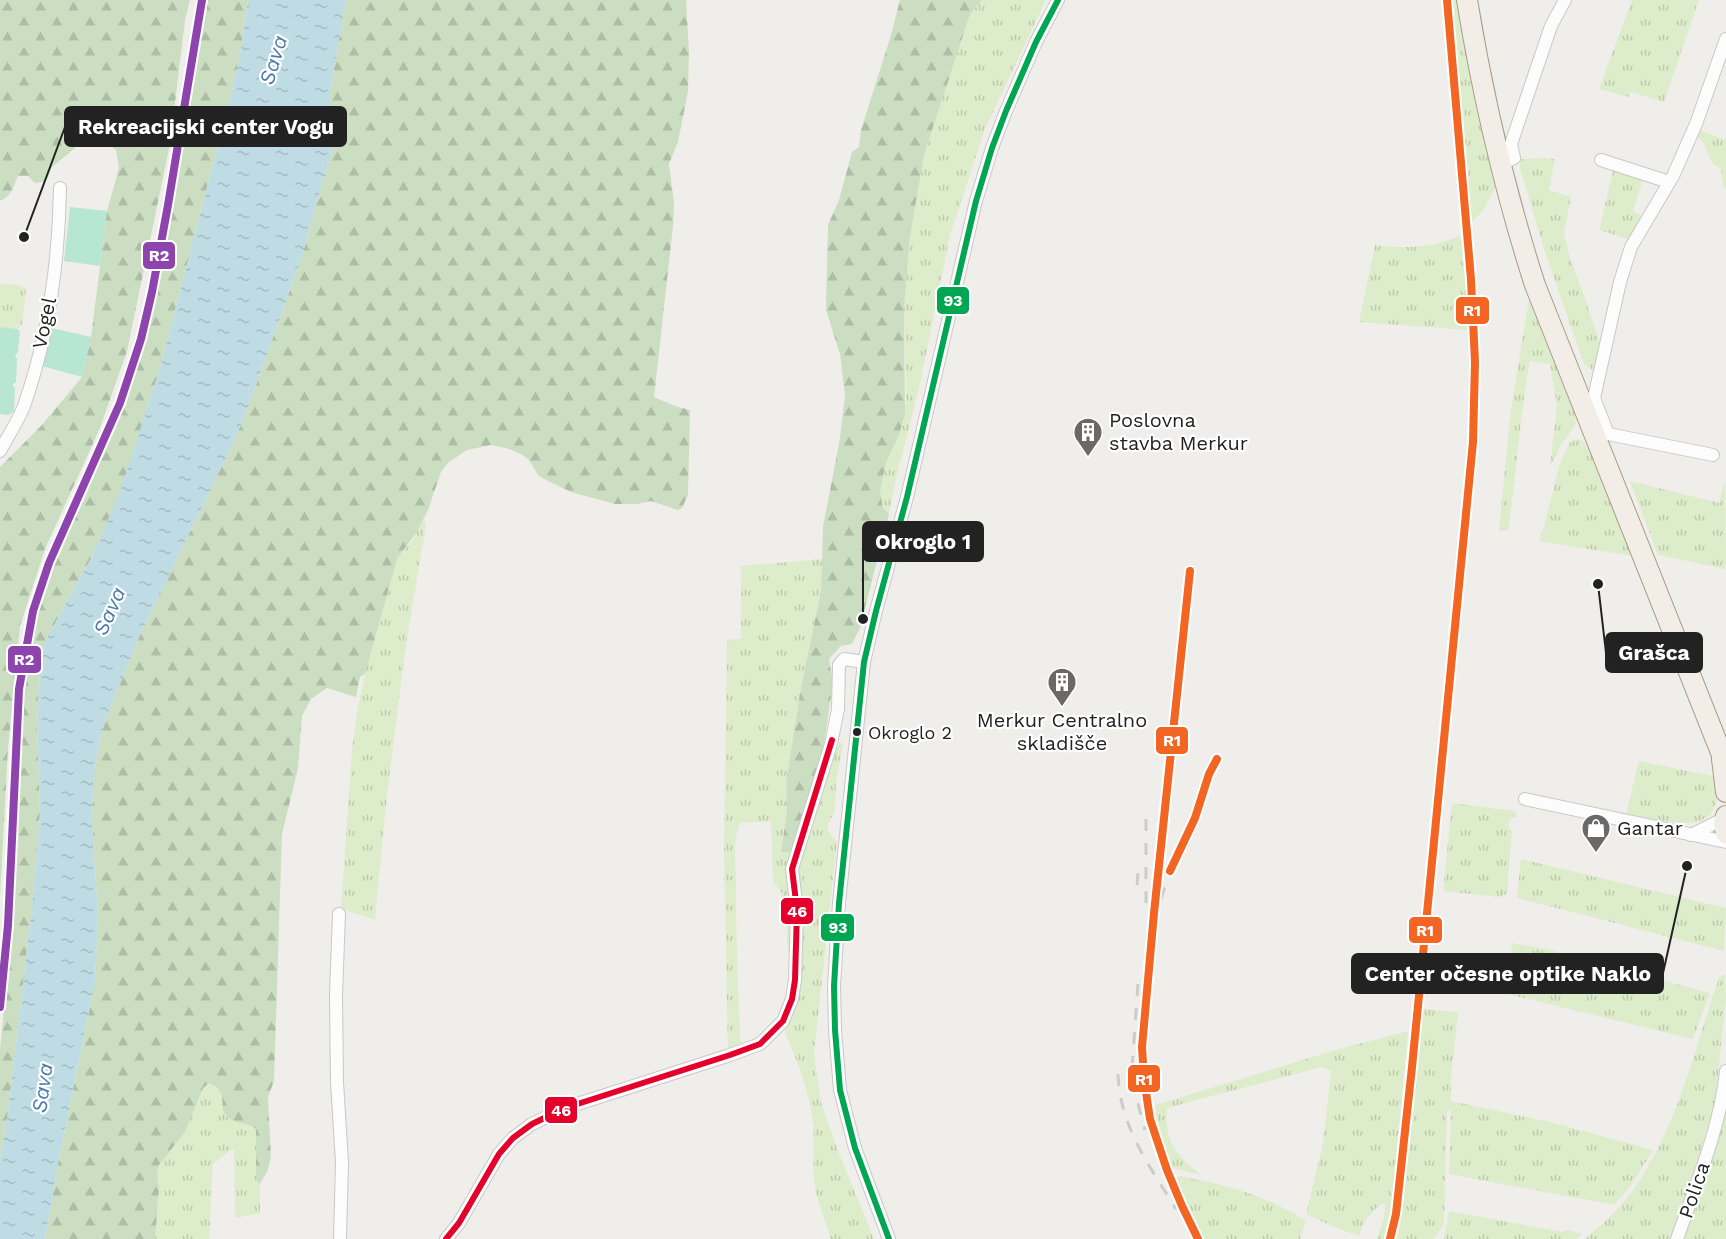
<svg xmlns="http://www.w3.org/2000/svg" width="1726" height="1239" font-family="'Work Sans',sans-serif">
	<defs>
		<pattern id="grass-tufts" width="24" height="20" patternUnits="userSpaceOnUse" patternTransform="scale(1.5)"><rect width="24" height="20" fill="#ddeccb"/><path d="M3 7l-1-3M5 7V3M7 7l1-3M15 17l-1-3M17 17v-4M19 17l1-3" fill="none" stroke="#bdcaae"/></pattern>
		<pattern id="forest-firs" width="22" height="20" patternUnits="userSpaceOnUse" patternTransform="scale(1.5)"><rect width="22" height="20" fill="#cbdec1"/><path d="M5 1l3.5 6h-7zM16 11l3.5 6h-7z" fill="#aebea6"/></pattern>
		<pattern id="water-ripples" width="26" height="14" patternUnits="userSpaceOnUse" patternTransform="scale(1.5)"><rect width="26" height="14" fill="#bfdbe3"/><path d="M2 4q2-2 4 0t4 0M15 11q2-2 4 0t4 0" fill="none" stroke="#a4bcc2"/></pattern>
	</defs>
	<rect width="100%" height="100%" fill="#f0eeeb"/>
	<!-- grass -->
	<g fill="url(#grass-tufts)">
		<polygon points="982,0 1046,0 985,129 950,235 919,388 895,483 889,514 883,508 880,491 886,463 899,435 906,400 904,309 910,237 924,155 970,14"/>
		<polygon points="1450,0 1460,0 1496,186 1483,211 1469,225"/>
		<polygon points="1632,0 1699,0 1664,102 1631,92 1628,97 1599,89"/>
		<polygon points="1699,130 1726,140 1726,189 1724,188 1721,169 1712,163 1703,142 1697,136"/>
		<polygon points="1545,158 1555,159 1549,190 1571,197 1564,234 1570,257 1601,345 1598,367 1594,371 1584,364 1544,249 1520,168 1520,160 1523,159"/>
		<polygon points="1614,167 1644,176 1633,211 1644,217 1630,240 1599,230"/>
		<path d="M1460 236 1465 263 1467 330 1359 322 1375 245C1407 249 1430 248 1460 236Z"/>
		<polygon points="0,284 19,285 26,289 22,325 17,329 0,327"/>
		<path d="M1529 299 1575 415 1576 424 1559 448 1550 468 1557 406 1550 364 1530 361C1519 417 1517 475 1508 531L1499 530 1511 409Z"/>
		<polygon points="1578,439 1583,441 1590,450 1633,556 1539,541 1544,527 1560,463 1570,442"/>
		<polygon points="1725,480 1726,569 1658,555 1630,481 1719,503"/>
		<polygon points="423,519 426,524 406,644 387,794 375,920 341,909 352,750 357,712 365,674 394,565 397,559 412,541"/>
		<path d="M822 559 821 591 801 688 786 782 787 811 781 852 792 853 790 953 788 952 785 905 782 893 773 881 771 821 740 823C732 842 736 867 736 887 736 941 738 995 741 1049L728 1053 724 851 727 640 741 639V566Z"/>
		<path d="M840 742 843 744 836 783 835 810 827 827 829 833 837 841 814 1054 821 1102 836 1146 874 1239H830C827 1220 817 1205 815 1186 812 1166 815 1145 813 1125 810 1092 798 1062 785 1033L789 1022 797 871 825 780Z"/>
		<path d="M1639 761 1717 777C1726 844 1664 820 1626 814Z"/>
		<polygon points="1452,803 1515,811 1516,816 1510,820 1508,826 1512,831 1507,892 1505,895 1498,897 1443,891"/>
		<polygon points="1521,859 1726,908 1724,951 1517,898"/>
		<polygon points="1512,943 1550,950 1710,993 1693,1039 1507,994"/>
		<path d="M1725 974 1726 998 1715 1102 1698 1160 1670 1239H1585C1604 1223 1622 1206 1636 1186 1678 1125 1695 1047 1719 978Z"/>
		<polygon points="1423,1009 1458,1012 1451,1079 1451,1101 1554,1123 1653,1150 1630,1187 1614,1205 1449,1174 1451,1111 1447,1110 1444,1224 1434,1239 1396,1239"/>
		<path d="M1408 1031 1395 1174 1387 1239H1377L1384 1218 1385 1202C1373 1209 1362 1222 1359 1236L1334 1227 1306 1214 1323 1143 1331 1071 1322 1067 1167 1108C1164 1144 1176 1153 1201 1175L1172 1168 1159 1133 1155 1105 1336 1050Z"/>
		<path d="M209 1083 222 1092C222 1129 236 1112 256 1129V1180L260 1184V1213L235 1218 234 1150H231L213 1164 209 1239H155L159 1189 157 1173 159 1165 185 1132 203 1087Z"/>
		<polygon points="1726,1103 1726,1239 1683,1239"/>
		<path d="M1180 1176C1228 1186 1264 1194 1306 1221L1300 1239H1203L1176 1178Z"/>
		<polygon points="1449,1211 1562,1232 1568,1230 1583,1234 1576,1239 1444,1239"/>
	</g>
	<!-- forest -->
	<g fill="url(#forest-firs)">
		<path d="M0 0H190L185 20 170 144 127 351 100 428 45 549 20 626 8 748 0 897V467L41 426 82 377 91 337 107 211 119 168 116 150 88 131 78 138 74 149 52 167 46 181 35 183 28 176H18C13 187 12 196 0 201Z"/>
		<polygon points="208,0 248,0 241,49 231,96 159,372 121,490 94,553 47,638 41,658 37,723 40,814 32,907 8,1112 0,1159 0,1049 9,961 23,687 30,642 39,603 52,564 131,384 154,310"/>
		<path d="M346 0H686L689 51 688 91 678 142 669 164 674 203 673 226 654 397 675 406 690 410 688 495 682 508 678 510 651 501 637 504H615L571 492 542 478 538 475 529 460 521 454 506 448 491 445 467 450 449 462 441 472 428 510 416 533 397 559 365 674 360 677 356 697 327 688 311 699 302 716 298 768 282 834 274 1081 268 1097 271 1157 267 1172 260 1184 256 1180V1129C248 1122 237 1124 229 1118 214 1106 233 1094 209 1083L203 1088 185 1132 159 1165 157 1173 159 1189 155 1239H45L58 1163 95 982 98 915 92 825 93 782 100 740 105 721 139 637 235 439 250 402 302 256 331 153 330 91Z"/>
		<polygon points="900,0 982,0 970,14 924,155 910,237 904,309 905,414 899,435 886,463 880,491 883,508 889,514 860,628 852,644 841,646 829,659 833,683 824,743 820,764 792,853 781,852 787,811 786,782 801,688 821,591 823,527 840,438 845,395 840,354 826,310 828,225 839,200 852,152 859,147 861,130 891,35"/>
	</g>
	<!-- pitch -->
	<g fill="#b7e6d2">
		<polygon points="70,207 107,211 100,266 64,261"/>
		<polygon points="0,327 17,329 20,331 18,352 15,356 17,359 16,382 12,385 15,388 14,411 9,415 0,414"/>
		<polygon points="52,328 91,337 82,377 42,366"/>
	</g>
	<!-- water -->
	<polygon fill="url(#water-ripples)" points="248,0 346,0 330,91 331,153 302,256 250,402 235,439 139,637 105,721 100,740 93,782 92,825 98,915 95,982 58,1163 45,1239 0,1239 0,1159 8,1112 32,907 40,814 37,723 41,658 47,638 94,553 121,489 159,372 231,96 241,49"/>
	<g fill="none" stroke-linecap="round" stroke-linejoin="round">
		<!-- street casing -->
		<g stroke="#c9c8c7" stroke-width="14">
			<g id="street">
				<polyline points="1601,160 1669,182"/>
				<polyline points="1500,165 1514,158 1511,144 1551,26 1565,0"/>
				<polyline points="1594,398 1608,434 1713,455"/>
				<polyline points="1584,411 1594,398 1620,282 1631,247 1673,176 1696,124 1726,39"/>
				<path d="M0 451C8 436 18 421 24 406 48 337 59 260 60 188"/>
				<polyline points="1525,799 1726,842"/>
				<polyline points="1691,835 1725,818"/>
				<polyline points="339,914 336,995 337,1082 342,1163 340,1239"/>
				<polyline points="446,1239 459,1223 499,1154 513,1138 532,1124 565,1108 730,1055 760,1044 783,1021 792,999 795,980 797,910 792,869 831,744 838,709 839,665 844,659 864,662"/>
				<polyline points="889,1239 855,1148 840,1090 835,1030 834,986 839,903 864,662 876,611 907,497 976,201 992,148 1006,111 1036,42 1058,0"/>
				<path d="M1677 1239C1696 1184 1720 1129 1726 1071"/>
			</g>
		</g>
		<!-- primary casing -->
		<g stroke="#a79c86" stroke-width="22">
			<g id="primary">
				<path d="M1467 0C1483 97 1505 192 1535 285L1726 765"/>
				<polyline points="1722,759 1726,792"/>
				<polyline points="1726,816 1724,824 1726,833"/>
			</g>
		</g>
		<!-- street -->
		<use href="#street" stroke="#fdfcfc" stroke-width="12"/>
		<!-- primary -->
		<use href="#primary" stroke="#f3ede7" stroke-width="20"/>
		<!-- rail -->
		<g stroke="#ccc" stroke-width="3" stroke-dasharray="12 12" stroke-linecap="butt">
			<polyline points="1190,571 1154,913 1142,1047 1144,1079 1150,1119 1167,1170 1182,1206 1198,1239"/>
			<polyline points="1146,819 1146,907"/>
			<polyline points="1137,885 1139,861"/>
			<path d="M1161 899C1170 870 1185 844 1196 817 1203 798 1207 778 1217 759"/>
			<polyline points="1138,984 1132,1068 1137,1100 1145,1130"/>
			<path d="M1118 1074C1120 1127 1149 1165 1176 1209"/>
			<polyline points="1390,1239 1396,1214 1412,1067 1473,442 1475,362 1471,279 1447,0"/>
		</g>
		<!-- bus-1 casing -->
		<g stroke="#fff" stroke-width="10">
			<polyline id="bus-1" points="889,1239 855,1148 840,1090 835,1030 834,986 839,903 864,662 876,611 907,497 976,201 992,148 1006,111 1036,42 1058,0"/>
		</g>
		<!-- bus-2 casing -->
		<g stroke="#fff" stroke-width="10">
			<polyline id="bus-2" points="446,1239 459,1223 499,1154 513,1138 532,1124 565,1108 730,1055 760,1044 783,1021 792,999 795,980 797,910 792,869 832,740"/>
		</g>
		<!-- bus-1 -->
		<use href="#bus-1" stroke="#00a651" stroke-width="6"/>
		<!-- bus-2 -->
		<use href="#bus-2" stroke="#e4002b" stroke-width="6"/>
		<!-- rail-1 casing -->
		<g stroke="#fff" stroke-width="12">
			<g id="rail-1">
				<polyline points="1190,571 1154,913 1142,1047 1144,1079 1150,1119 1167,1170 1182,1206 1198,1239"/>
				<polyline points="1170,871 1195,818 1209,774 1217,759"/>
				<polyline points="1390,1239 1396,1214 1412,1067 1473,442 1475,362 1471,279 1447,0"/>
			</g>
		</g>
		<!-- rail-2 casing -->
		<g stroke="#fff" stroke-width="12">
			<polyline id="rail-2" points="0,1007 8,925 19,689 33,611 49,563 120,403 141,339 152,292 168,205 202,0"/>
		</g>
		<!-- rail-1 -->
		<use href="#rail-1" stroke="#f26522" stroke-width="8"/>
		<!-- rail-2 -->
		<use href="#rail-2" stroke="#8e44ad" stroke-width="8"/>
	</g>
	<!-- icons -->
	<defs>
		<g id="building-pin" transform="scale(1.5)"><path d="M0 17L-7.5 6A9.5 9.5 0 1 1 7.5 6Z" fill="#6a6968" stroke="#fff"/><path d="M-4-6H4V6H1V3H-1V6H-4ZM-2.5-4.3h1.7v1.8h-1.7ZM.8-4.3h1.7v1.8H.8ZM-2.5-1h1.7V.8h-1.7ZM.8-1h1.7V.8H.8Z" fill="#fff"/></g>
		<g id="shop-pin" transform="scale(1.5)"><path d="M0 17L-7.5 6A9.5 9.5 0 1 1 7.5 6Z" fill="#6a6968" stroke="#fff"/><path d="M-5-2.5h2.3a2.7 3.5 0 0 1 5.4 0H5L5.5 6h-11ZM-1.5-2.5h3a1.5 2.3 0 0 0-3 0Z" fill="#fff"/></g>
	</defs>
	<g fill-rule="evenodd">
		<use href="#building-pin" x="1088" y="432"/>
		<use href="#building-pin" x="1062" y="682"/>
		<use href="#shop-pin" x="1596" y="828"/>
	</g>
	<!-- markers -->
	<circle fill="#222" stroke="#fff" stroke-width="2" cx="857" cy="732" r="5"/>
	<g text-anchor="middle" dominant-baseline="central" stroke-width="4.5" stroke-linejoin="round" paint-order="stroke">
		<!-- bus labels -->
		<g font-size="18" fill="#222" stroke="#fff" text-anchor="start">
			<text x="868" y="732">Okroglo 2</text>
		</g>
		<!-- street labels -->
		<g font-size="20" fill="#222" stroke="#fff">
			<text transform="translate(44 323) rotate(-78)">Vogel</text>
			<text transform="translate(1694 1190) rotate(-71)">Polica</text>
		</g>
		<!-- poi labels -->
		<g font-size="20" fill="#222" stroke="#fff" text-anchor="start">
			<text x="1109" y="420">Poslovna<tspan x="1109" dy="23">stavba Merkur</tspan></text>
			<text x="1062" y="720" text-anchor="middle">Merkur Centralno<tspan x="1062" dy="23">skladišče</tspan></text>
			<text x="1617" y="828">Gantar</text>
		</g>
		<!-- water labels -->
		<g font-size="21" font-style="italic" fill="#4a7aab" stroke="#fff">
			<text transform="translate(273 60) rotate(-73)">Sava</text>
			<text transform="translate(109 611) rotate(-66)">Sava</text>
			<text transform="translate(42 1088) rotate(-82)">Sava</text>
		</g>
	</g>
	<!-- callouts -->
	<path fill="none" stroke="#222" stroke-width="2" d="M24 237L65 127M863 619L863 542M1598 584L1606 653M1687 866L1663 973"/>
	<g fill="#222" stroke="#fff" stroke-width="2">
		<circle cx="24" cy="237" r="6"/>
		<circle cx="863" cy="619" r="6"/>
		<circle cx="1598" cy="584" r="6"/>
		<circle cx="1687" cy="866" r="6"/>
	</g>
	<g fill="#222" stroke="#222" stroke-width="2">
		<rect x="65" y="107" width="281" height="39" rx="6"/>
		<rect x="863" y="522" width="120" height="39" rx="6"/>
		<rect x="1606" y="633" width="96" height="39" rx="6"/>
		<rect x="1352" y="954" width="311" height="39" rx="6"/>
	</g>
	<g font-size="21" text-anchor="middle" font-weight="bold" fill="#fff">
		<text x="206" y="134">Rekreacijski center Vogu</text>
		<text x="923" y="549">Okroglo 1</text>
		<text x="1654" y="660">Grašca</text>
		<text x="1508" y="981">Center očesne optike Naklo</text>
	</g>
	<g stroke="#fff" stroke-width="2">
		<rect x="142" y="241" width="34" height="29" rx="6" fill="#8e44ad"/>
		<rect x="936" y="286" width="34" height="29" rx="6" fill="#00a651"/>
		<rect x="1455" y="296" width="35" height="29" rx="6" fill="#f26522"/>
		<rect x="7" y="645" width="35" height="29" rx="6" fill="#8e44ad"/>
		<rect x="1155" y="726" width="34" height="29" rx="6" fill="#f26522"/>
		<rect x="780" y="897" width="34" height="28" rx="6" fill="#e4002b"/>
		<rect x="820" y="913" width="35" height="29" rx="6" fill="#00a651"/>
		<rect x="1408" y="916" width="35" height="28" rx="6" fill="#f26522"/>
		<rect x="1127" y="1064" width="34" height="29" rx="6" fill="#f26522"/>
		<rect x="544" y="1096" width="34" height="28" rx="6" fill="#e4002b"/>
	</g>
	<g font-size="16" text-anchor="middle" font-weight="bold" fill="#fff">
		<text x="159" y="261">R2</text>
		<text x="953" y="306">93</text>
		<text x="1472" y="316">R1</text>
		<text x="24" y="665">R2</text>
		<text x="1172" y="746">R1</text>
		<text x="797" y="917">46</text>
		<text x="838" y="933">93</text>
		<text x="1425" y="936">R1</text>
		<text x="1144" y="1085">R1</text>
		<text x="561" y="1116">46</text>
	</g>
</svg>
